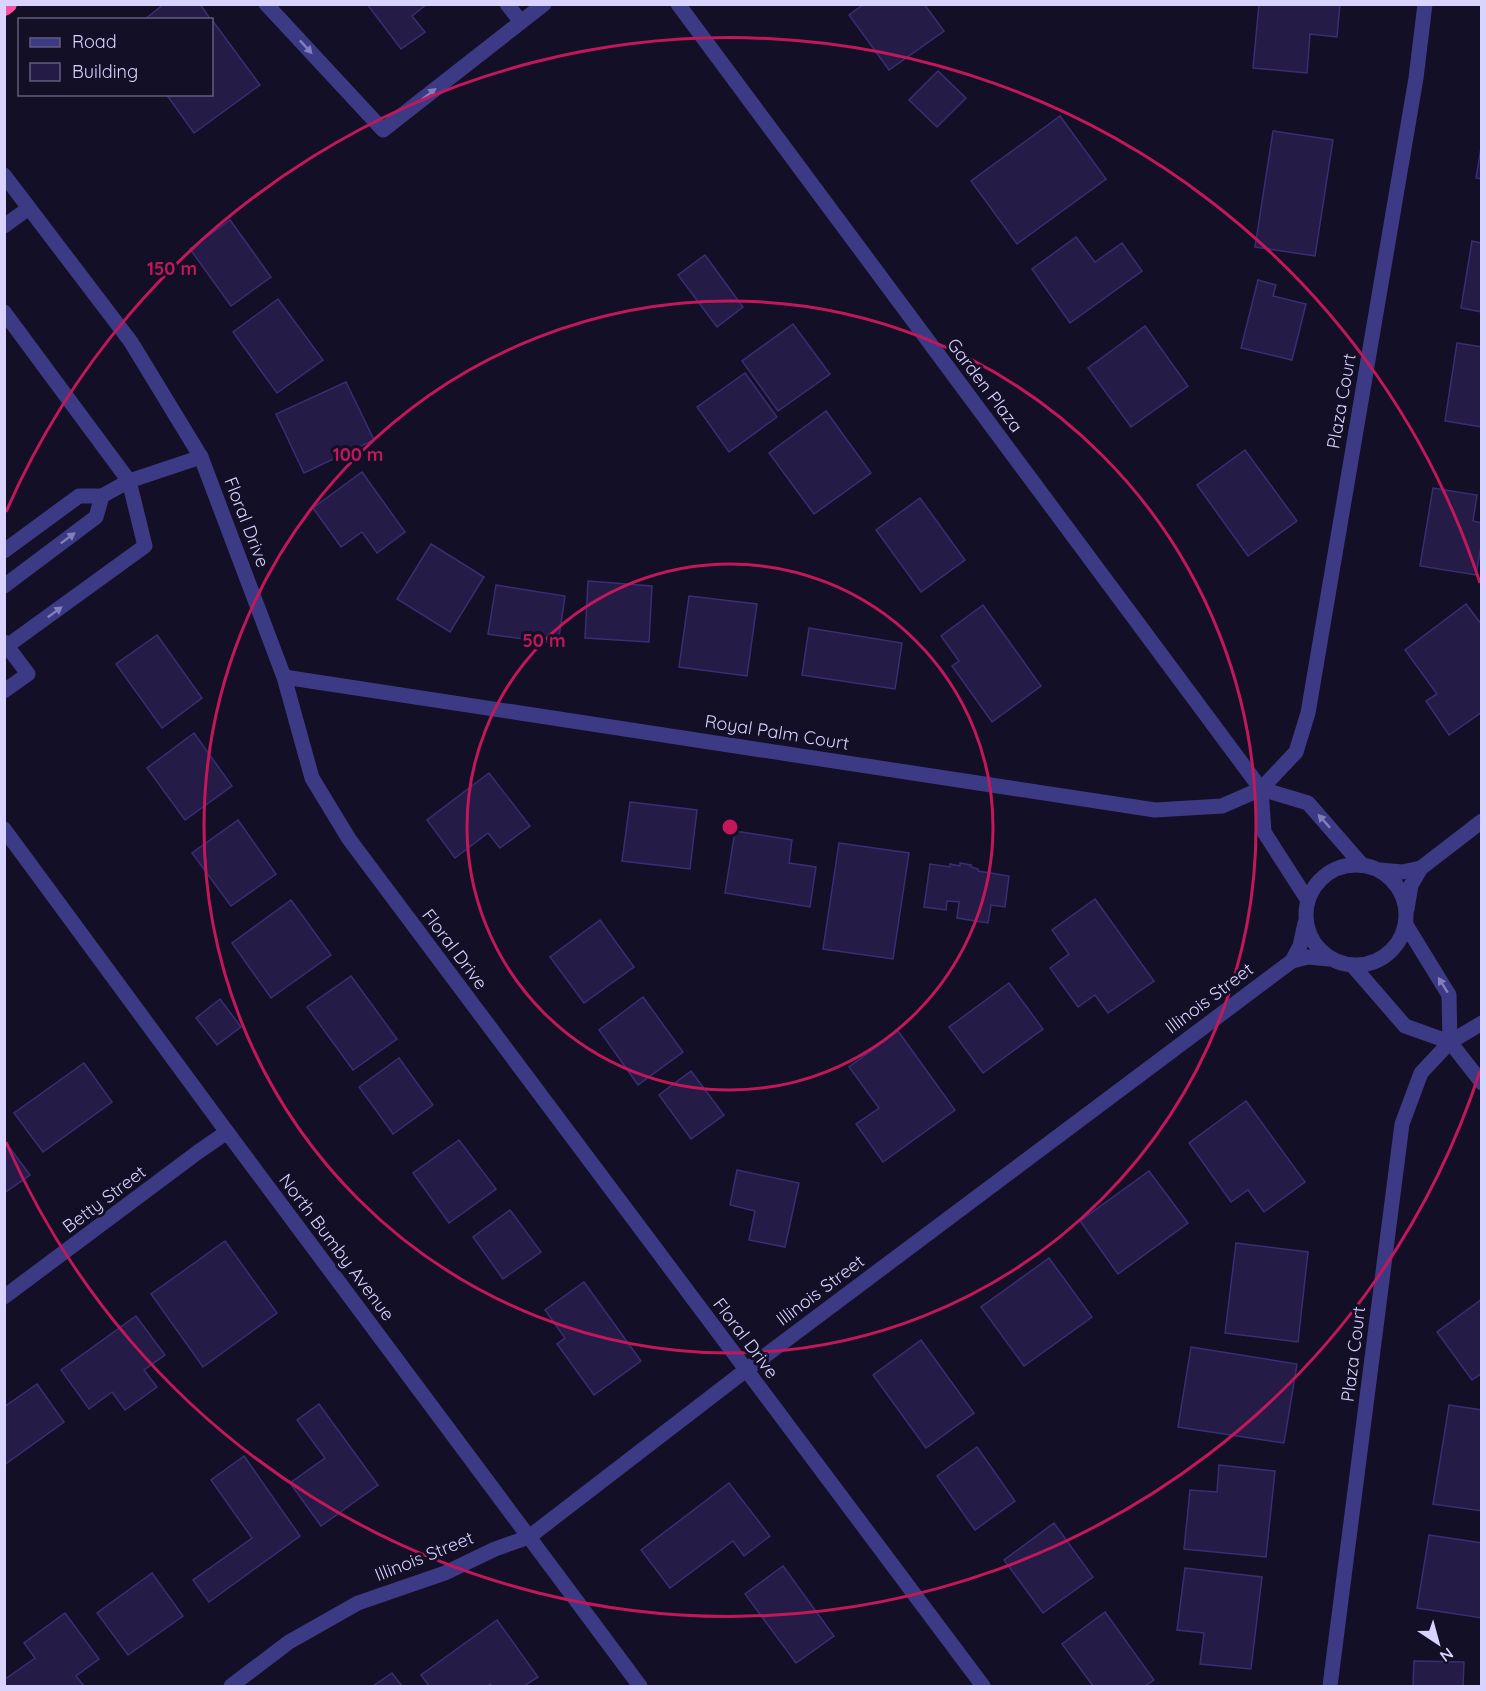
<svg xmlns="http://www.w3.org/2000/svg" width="1486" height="1691" font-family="Quicksand,sans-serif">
	<rect width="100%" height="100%" fill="#130f26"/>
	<!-- building -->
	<g fill="#241b47" stroke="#3b2d73" stroke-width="1.5">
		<polygon points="164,4 200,4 211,20 144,20"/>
		<polygon points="367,4 427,4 412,16 425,32 401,49"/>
		<polygon points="864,4 924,4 944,31 889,70 849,15"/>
		<polygon points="1259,4 1340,4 1337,37 1310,34 1307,73 1253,68"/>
		<polygon points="212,20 260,85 194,133 166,94 212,94"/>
		<polygon points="938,71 966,98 937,127 909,100"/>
		<polygon points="1060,116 1106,179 1017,244 971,181"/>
		<polygon points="1273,131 1333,140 1315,256 1255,247"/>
		<polygon points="1482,142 1482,179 1476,178"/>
		<polygon points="230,220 271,277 231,306 190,249"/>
		<polygon points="1076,237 1095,262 1122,243 1142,271 1070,323 1032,269"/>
		<polygon points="1472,241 1482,243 1482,312 1461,308"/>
		<polygon points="705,255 743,307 717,327 678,275"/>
		<polygon points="1258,280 1276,285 1273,296 1306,304 1292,360 1241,348"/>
		<polygon points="278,299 323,360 277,393 233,332"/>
		<polygon points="793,324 830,374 778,411 742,361"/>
		<polygon points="1145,326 1188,386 1131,427 1088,368"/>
		<polygon points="1457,343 1482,347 1482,427 1445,421"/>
		<polygon points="745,373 777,417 729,452 697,407"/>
		<polygon points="346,382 374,440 304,473 276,414"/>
		<polygon points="826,411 871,473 814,514 769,453"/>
		<polygon points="1245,450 1297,521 1248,556 1197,485"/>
		<polygon points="362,472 405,532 377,553 362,532 341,547 313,508"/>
		<polygon points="1433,488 1477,495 1473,521 1482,523 1482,541 1476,575 1420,566"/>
		<polygon points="920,498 965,560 921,592 876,530"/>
		<polygon points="431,544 484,577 450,632 397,599"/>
		<polygon points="588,581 652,586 649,642 585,638"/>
		<polygon points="496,585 565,596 558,644 488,634"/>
		<polygon points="689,596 757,604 747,676 679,667"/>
		<polygon points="1466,604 1482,625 1482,712 1449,735 1426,701 1437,694 1405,650"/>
		<polygon points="983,605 1041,686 992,722 952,666 959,661 941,636"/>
		<polygon points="809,628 902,643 895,689 802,675"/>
		<polygon points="157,635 202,698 162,728 116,664"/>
		<polygon points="194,733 232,786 185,820 147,768"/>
		<polygon points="489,773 530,826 500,848 488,833 455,858 427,820"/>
		<polygon points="630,802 697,810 690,869 622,861"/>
		<polygon points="238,820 276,874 231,906 192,853"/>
		<polygon points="735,831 792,840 789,863 816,867 810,907 725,893"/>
		<polygon points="839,843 909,853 893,959 823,949"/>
		<polygon points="960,863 971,865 971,867 978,869 978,871 1009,876 1005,907 991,905 988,923 957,918 959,902 947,901 946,910 924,907 930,864 950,867 950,864 960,866"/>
		<polygon points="1095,899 1154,981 1108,1013 1095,995 1078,1007 1050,968 1069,954 1052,930"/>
		<polygon points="291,900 331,955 271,998 232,943"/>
		<polygon points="600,920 634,967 584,1003 550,957"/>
		<polygon points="351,976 397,1039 353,1070 307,1007"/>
		<polygon points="1009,983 1043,1029 983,1073 949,1027"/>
		<polygon points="643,997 683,1052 638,1085 599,1030"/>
		<polygon points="220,999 241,1027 217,1045 196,1018"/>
		<polygon points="898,1031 955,1110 883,1162 856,1124 879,1108 849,1067"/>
		<polygon points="399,1058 433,1105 393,1134 359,1087"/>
		<polygon points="84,1063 112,1102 43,1152 14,1113"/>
		<polygon points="691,1071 724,1115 691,1139 659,1095"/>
		<polygon points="1246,1101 1305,1182 1264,1212 1248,1190 1231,1202 1189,1143"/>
		<polygon points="4,1140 30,1175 4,1193"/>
		<polygon points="459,1140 496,1189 449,1223 413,1173"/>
		<polygon points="737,1170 799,1183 785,1247 749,1240 755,1211 730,1205"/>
		<polygon points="1149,1171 1188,1223 1118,1274 1080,1221"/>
		<polygon points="510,1210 541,1252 503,1279 473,1237"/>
		<polygon points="225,1241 277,1313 203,1367 151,1294"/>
		<polygon points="1236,1243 1308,1252 1298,1342 1225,1333"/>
		<polygon points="1049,1258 1092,1317 1024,1366 981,1307"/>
		<polygon points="584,1282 641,1361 594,1395 557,1344 565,1338 545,1310"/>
		<polygon points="1482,1299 1482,1373 1472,1380 1437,1332"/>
		<polygon points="136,1316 165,1355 144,1370 157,1387 125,1410 112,1392 89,1409 61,1370"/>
		<polygon points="921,1340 974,1413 926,1448 873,1375"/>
		<polygon points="1191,1347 1297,1364 1284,1443 1178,1427"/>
		<polygon points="37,1384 64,1422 4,1465 4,1407"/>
		<polygon points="319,1404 378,1485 321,1526 290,1483 325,1458 297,1420"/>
		<polygon points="1449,1405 1482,1410 1482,1511 1433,1504"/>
		<polygon points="977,1447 1015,1501 975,1530 937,1476"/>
		<polygon points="244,1456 300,1536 209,1602 193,1580 252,1538 211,1480"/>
		<polygon points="1219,1465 1275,1471 1266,1557 1184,1549 1190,1490 1217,1492"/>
		<polygon points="729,1483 770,1536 744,1556 733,1541 670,1588 641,1550"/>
		<polygon points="1054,1523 1093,1577 1043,1613 1004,1560"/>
		<polygon points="1429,1535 1482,1543 1482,1618 1417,1608"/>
		<polygon points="783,1566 834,1636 796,1663 745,1594"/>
		<polygon points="1185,1568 1262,1577 1251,1669 1200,1664 1204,1633 1177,1630"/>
		<polygon points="152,1573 183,1616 128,1655 97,1613"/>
		<polygon points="1105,1612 1154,1680 1145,1686 1093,1686 1062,1644"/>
		<polygon points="65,1613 99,1659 76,1676 84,1686 4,1686 4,1680 35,1658 24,1643"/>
		<polygon points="497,1620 538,1677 524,1686 492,1686 490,1684 487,1686 429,1686 421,1675"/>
		<polygon points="1414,1661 1464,1662 1463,1686 1413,1686"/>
		<polygon points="392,1673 402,1686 373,1686"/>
	</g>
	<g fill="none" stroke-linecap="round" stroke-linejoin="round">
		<!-- minor -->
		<g stroke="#3d3a85" stroke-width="15">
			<polyline points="266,4 383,130 544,4"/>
			<polyline points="507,4 521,22"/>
			<polyline points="678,4 1261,789 1264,832 1307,899"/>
			<polyline points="4,175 131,342 201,457 284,677 312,778 349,839 983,1686"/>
			<polyline points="4,226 29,208"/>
			<polyline points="4,312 129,481 201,457"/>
			<polyline points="4,551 79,496 102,496 129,481 145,546 7,646"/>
			<polyline points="4,586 96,517 102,496"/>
			<polyline points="4,642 28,674 4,691"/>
			<polyline points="284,677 1155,810 1222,806 1261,789 1296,752 1308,713 1416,78 1425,4"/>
			<polyline points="1261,789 1308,803 1362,865"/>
			<polyline points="4,829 227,1132 640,1686"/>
			<circle cx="1356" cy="915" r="50"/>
			<polyline points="1380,870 1402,872 1421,868 1482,821"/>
			<polyline points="1407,909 1411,885 1421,868"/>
			<polyline points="1406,925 1449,995 1450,1042"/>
			<polyline points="1292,961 1300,946 1305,923"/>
			<polyline points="1353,966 1405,1026 1450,1042 1482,1083"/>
			<polyline points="4,1297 198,1152 227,1132"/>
			<polyline points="231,1686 289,1642 358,1603 445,1573 495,1549 529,1537 746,1370 1292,961 1308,957 1329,959"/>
			<polyline points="1330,1686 1402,1124 1421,1073 1450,1042 1482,1023"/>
		</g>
		<!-- highway -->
		<polyline stroke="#ff4fa3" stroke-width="18" points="4,7 8,4"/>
	</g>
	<!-- one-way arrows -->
	<defs><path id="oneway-solid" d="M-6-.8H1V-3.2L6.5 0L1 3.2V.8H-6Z" transform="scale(1.5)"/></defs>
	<g fill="#837fbc">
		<use href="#oneway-solid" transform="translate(306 47) rotate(47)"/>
		<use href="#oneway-solid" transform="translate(429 94) rotate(-38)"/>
		<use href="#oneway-solid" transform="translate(68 538) rotate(-37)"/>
		<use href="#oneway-solid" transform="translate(55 612) rotate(-36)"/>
		<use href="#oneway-solid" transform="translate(1324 821) rotate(-132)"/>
		<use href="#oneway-solid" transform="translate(1443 985) rotate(-122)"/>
	</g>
	<!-- distance rings -->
	<g fill="none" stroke="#c2185b" stroke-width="3">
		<circle cx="730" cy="827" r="263"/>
		<circle cx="730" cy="827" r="526"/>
		<path d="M1480 1071A789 789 0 0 1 6 1142M6 512A789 789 0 0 1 1480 583"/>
	</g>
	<g text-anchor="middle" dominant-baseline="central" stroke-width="6" stroke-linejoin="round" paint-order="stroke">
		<!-- street labels -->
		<g font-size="18" fill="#d9d4ff" stroke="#130f26">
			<text transform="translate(985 385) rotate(53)">Garden Plaza</text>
			<text transform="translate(1341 401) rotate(-80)">Plaza Court</text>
			<text transform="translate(247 522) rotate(69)">Floral Drive</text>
			<text transform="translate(777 732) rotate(9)">Royal Palm Court</text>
			<text transform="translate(455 949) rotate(53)">Floral Drive</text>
			<text transform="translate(1209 998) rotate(-37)">Illinois Street</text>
			<text transform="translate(104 1199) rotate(-37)">Betty Street</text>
			<text transform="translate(337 1247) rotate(53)">North Bumby Avenue</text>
			<text transform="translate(820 1290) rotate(-37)">Illinois Street</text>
			<text transform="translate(746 1338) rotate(53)">Floral Drive</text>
			<text transform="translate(1353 1354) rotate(-83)">Plaza Court</text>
			<text transform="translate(424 1556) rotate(-22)">Illinois Street</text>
		</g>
	</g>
	<circle cx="730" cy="827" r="9" fill="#c2185b" stroke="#130f26" stroke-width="3"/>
	<g font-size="18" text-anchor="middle" font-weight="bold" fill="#c2185b" stroke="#130f26" stroke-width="6" stroke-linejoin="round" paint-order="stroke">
		<text x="172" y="275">150 m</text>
		<text x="358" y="461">100 m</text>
		<text x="544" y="647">50 m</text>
	</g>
	<!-- border -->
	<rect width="1486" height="1691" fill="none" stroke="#d9d4ff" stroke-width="12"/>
	<!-- legend -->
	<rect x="18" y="18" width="195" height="78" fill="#130f26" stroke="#625e7d" stroke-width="1.5"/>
	<rect x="30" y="38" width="30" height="9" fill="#3d3a85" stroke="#625e7d" stroke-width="1.5"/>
	<text x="72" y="48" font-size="18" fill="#d9d4ff">Road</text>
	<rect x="30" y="63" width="30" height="18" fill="#241b47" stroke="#625e7d" stroke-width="1.5"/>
	<text x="72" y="78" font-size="18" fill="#d9d4ff">Building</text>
	<!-- north arrow -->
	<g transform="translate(1438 1643) rotate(144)" stroke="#130f26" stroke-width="4.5" paint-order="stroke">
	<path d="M0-4.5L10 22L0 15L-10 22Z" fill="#d9d4ff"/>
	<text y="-9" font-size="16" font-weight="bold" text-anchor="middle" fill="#d9d4ff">N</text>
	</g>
</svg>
